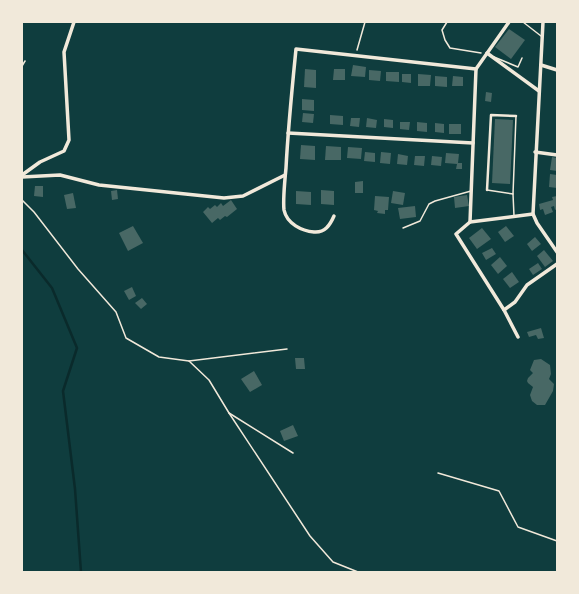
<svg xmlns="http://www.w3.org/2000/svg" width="579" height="594" font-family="'Alegreya Sans',sans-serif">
	<rect width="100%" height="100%" fill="#0f3d3e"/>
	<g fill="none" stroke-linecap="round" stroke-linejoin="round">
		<!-- stream -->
		<polyline stroke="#0a2a2b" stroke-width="2.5" points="22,250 52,288 77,348 63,391 75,489 81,572"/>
	</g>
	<!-- building -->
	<g fill="#486865">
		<polygon points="509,29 525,40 511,59 495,47"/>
		<polygon points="353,65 366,67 365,77 351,76"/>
		<polygon points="305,69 316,70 316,88 304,87"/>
		<polygon points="334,69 345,69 345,80 333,80"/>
		<polygon points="369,70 381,71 380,81 369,80"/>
		<polygon points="386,72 399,72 399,82 386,81"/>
		<polygon points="402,74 411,74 411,83 402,82"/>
		<polygon points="418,74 431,75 430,86 418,86"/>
		<polygon points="435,76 447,77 447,87 435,86"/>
		<polygon points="453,76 463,77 463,86 452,86"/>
		<polygon points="486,92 492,93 491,102 485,101"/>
		<polygon points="302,99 314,100 314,111 302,110"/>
		<polygon points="303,113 314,114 313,123 302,122"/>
		<polygon points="330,115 343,116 343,125 330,124"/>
		<polygon points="351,118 360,118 359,127 350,126"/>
		<polygon points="367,118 377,120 376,128 366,127"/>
		<polygon points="384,119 393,120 393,128 384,127"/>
		<polygon points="495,119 513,120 510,184 492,183"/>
		<polygon points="400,122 410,122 409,130 400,129"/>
		<polygon points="417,122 427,123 427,132 417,131"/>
		<polygon points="435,123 444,124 444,133 435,132"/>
		<rect x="449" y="124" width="12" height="10"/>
		<polygon points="301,145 315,146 315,160 300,159"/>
		<polygon points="326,146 341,147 341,160 325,160"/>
		<polygon points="348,147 362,148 361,159 347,158"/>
		<polygon points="365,152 375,153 375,162 364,161"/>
		<polygon points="381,152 391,153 390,164 380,163"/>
		<polygon points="446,153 459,154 458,163 462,163 462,169 456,169 457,164 445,163"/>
		<polygon points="398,154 408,156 407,165 397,164"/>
		<polygon points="415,156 425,156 424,166 414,165"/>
		<polygon points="432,156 442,157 441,166 431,165"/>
		<polygon points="552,157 557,158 557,171 550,170"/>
		<polygon points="550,174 557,175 557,188 549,187"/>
		<polygon points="363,181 363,193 355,193 355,182"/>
		<polygon points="35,186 43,186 43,197 34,196"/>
		<polygon points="117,190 118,199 112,200 111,191"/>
		<polygon points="321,190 334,191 334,205 321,204"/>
		<polygon points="296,191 311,192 311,205 296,204"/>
		<polygon points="393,191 405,193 403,205 391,203"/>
		<polygon points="73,193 76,208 67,209 64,195"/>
		<polygon points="467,195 469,206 455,208 454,197"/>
		<polygon points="375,196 389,197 388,210 385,210 385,214 377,213 378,211 374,210"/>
		<polygon points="557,196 557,209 555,210 554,206 551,207 553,212 545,215 543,209 540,210 539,204 553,200 552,197"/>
		<polygon points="231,200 237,209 227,217 225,216 220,220 218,218 212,223 203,212 208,207 210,209 215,205 217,207 221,203 223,206"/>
		<polygon points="415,206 416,217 400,219 398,208"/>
		<polygon points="133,226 143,243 128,251 119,233"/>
		<polygon points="506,226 514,236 505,242 498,232"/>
		<polygon points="482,228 491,239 477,249 469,238"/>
		<polygon points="535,237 541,244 532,251 527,244"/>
		<polygon points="492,248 496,254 486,260 482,253"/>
		<polygon points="544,250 553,261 545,267 537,256"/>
		<polygon points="500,257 507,266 498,274 491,265"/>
		<polygon points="538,263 542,269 533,275 529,269"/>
		<polygon points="512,272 519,282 510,288 503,279"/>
		<polygon points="132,287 136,296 129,300 124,291"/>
		<polygon points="142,298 147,304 141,309 135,303"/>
		<polygon points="541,328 544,338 538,339 536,335 529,337 527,332"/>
		<polygon points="295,358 304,358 305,369 296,369"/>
		<polygon points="541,359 550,365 551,374 549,379 554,384 553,391 545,405 537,405 532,401 530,395 533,387 528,383 527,381 528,378 533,373 530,370 534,360"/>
		<polygon points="254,371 262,385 250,392 241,379"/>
		<polygon points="293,425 298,436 284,441 280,431"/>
	</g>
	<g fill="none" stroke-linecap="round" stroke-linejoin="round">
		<!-- path -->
		<g stroke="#f1e9da" stroke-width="1.5">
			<polyline points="447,22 442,30 445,40 450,48 481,53"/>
			<polyline points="357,50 365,22"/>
		</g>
		<!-- service -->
		<g stroke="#f1e9da" stroke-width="1.5">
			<polyline points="523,22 541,36"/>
			<polyline points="494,57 518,67 522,58"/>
			<polyline points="22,66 25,61"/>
			<polyline points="487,190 513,194"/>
			<polyline points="22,200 34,212 78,269 116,312 126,338 159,357 189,361 287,349"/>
			<polyline points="514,216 513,194 516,116"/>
			<polyline points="403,228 420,221 429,204 435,201 471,191"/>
			<polyline points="189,361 209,380 229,413 293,453"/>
			<polyline points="229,413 310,536 333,562 358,572"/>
			<polyline points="438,473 499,491 518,527 557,541"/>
		</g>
		<!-- pedestrian -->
		<polyline stroke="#f1e9da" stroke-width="2.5" points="487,190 491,115 516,116"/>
		<!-- minor -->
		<g stroke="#f1e9da" stroke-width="3.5">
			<polyline points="509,22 476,69 470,222 533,214"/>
			<polyline points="543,22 533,214 537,223 557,252"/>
			<polyline points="487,53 539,91"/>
			<polyline points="541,65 557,70"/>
			<polyline points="288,133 473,143"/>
			<polyline points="535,152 557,155"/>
			<polyline points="22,175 40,162 64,151 69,140 64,52 74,22"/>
			<polyline points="22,177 60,175 99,185 224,198 243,196 285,175"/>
			<path d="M334 216C330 225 325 233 314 232 302 231 287 224 284 210 283 201 285 178 286 168 288 128 292 89 296 49L476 69"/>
			<polyline points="470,222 456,234 504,310 518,337"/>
			<polyline points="504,310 515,302 527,285 557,264"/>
		</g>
	</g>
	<!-- border -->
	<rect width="579" height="594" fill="none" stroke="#f1e9da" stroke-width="46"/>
</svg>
